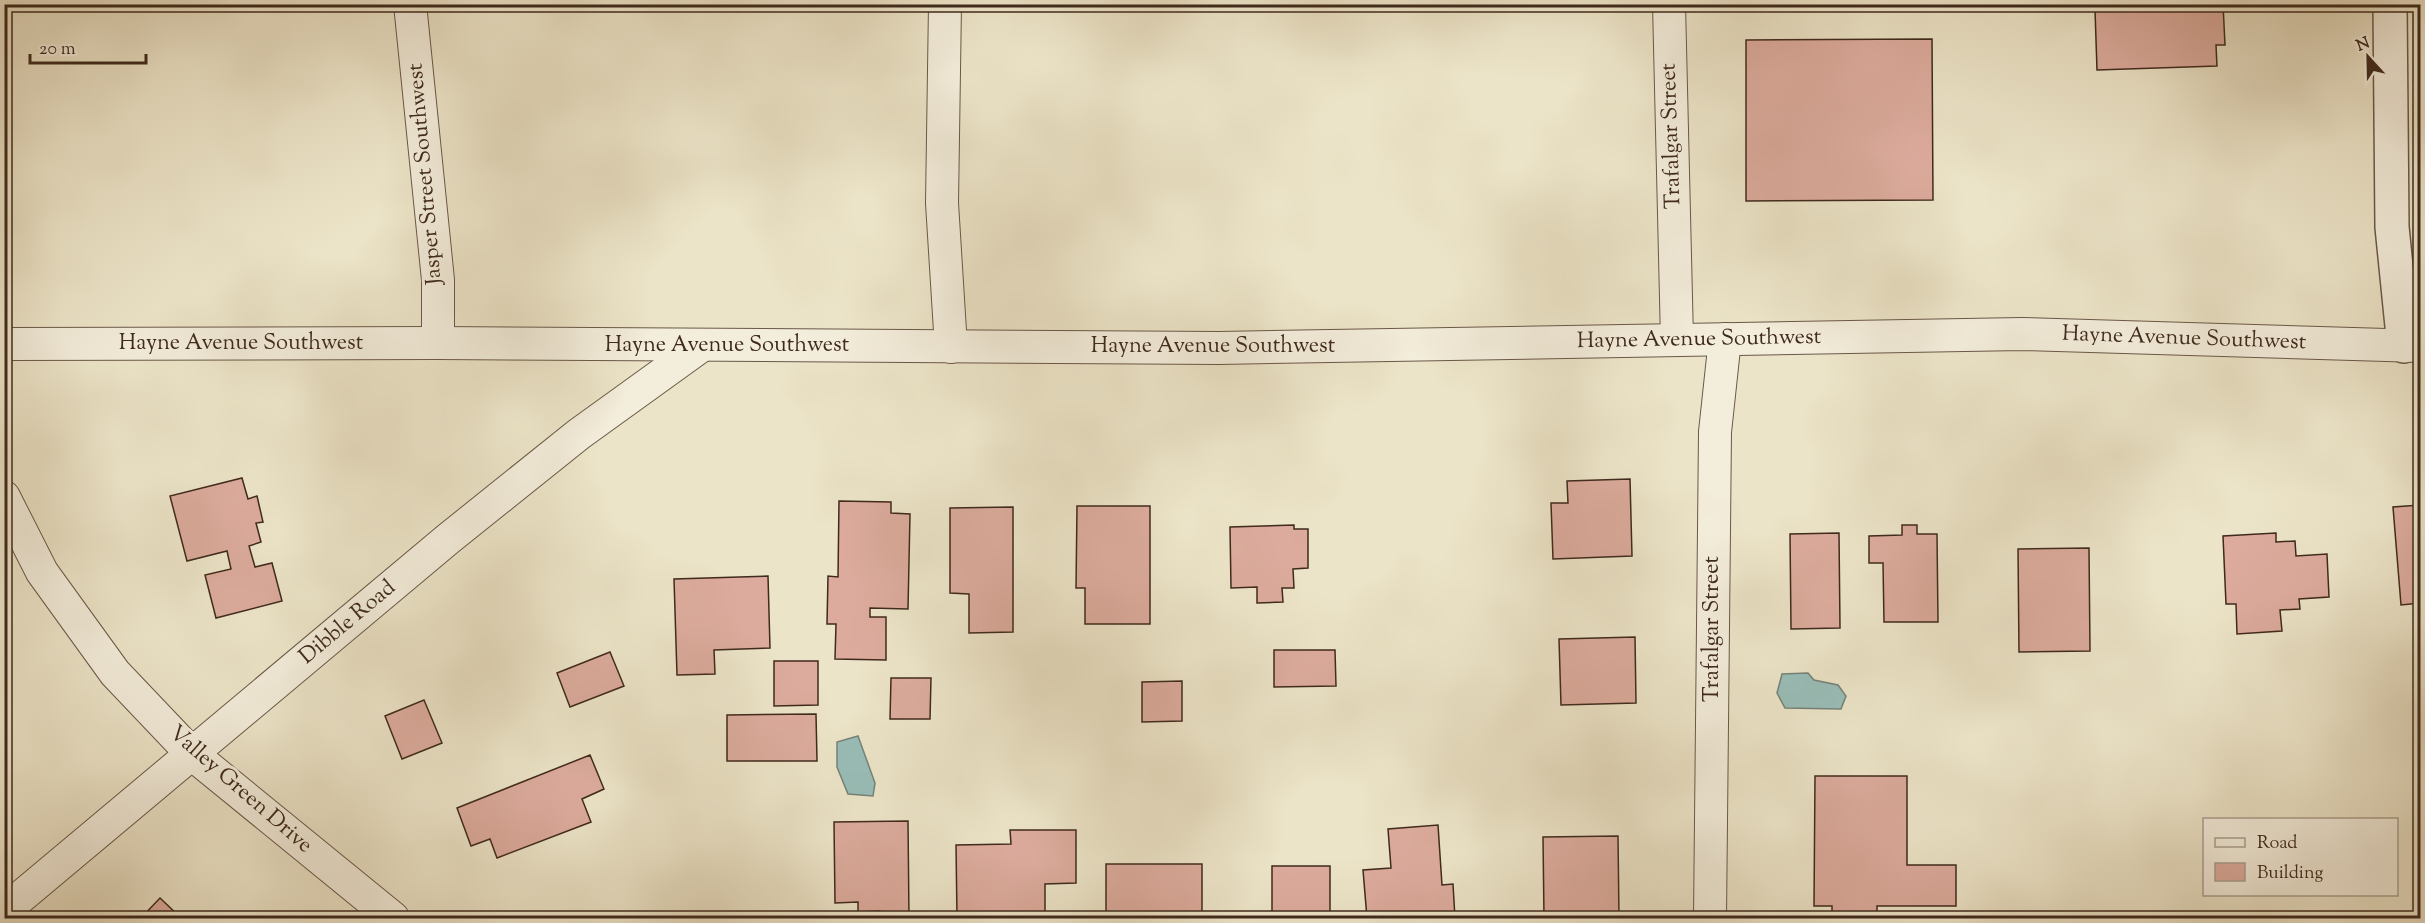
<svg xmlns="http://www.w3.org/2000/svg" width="2425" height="923" font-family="'Sorts Mill Goudy',serif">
	<rect width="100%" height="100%" fill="#ece4c8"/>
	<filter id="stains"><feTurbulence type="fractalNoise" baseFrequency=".00333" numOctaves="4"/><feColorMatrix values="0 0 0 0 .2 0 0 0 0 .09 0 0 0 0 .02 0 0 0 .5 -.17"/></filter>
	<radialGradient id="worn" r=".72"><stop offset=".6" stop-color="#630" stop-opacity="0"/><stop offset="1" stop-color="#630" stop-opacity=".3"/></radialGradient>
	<!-- water -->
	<g fill="#99beb8" stroke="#75837a" stroke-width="1.5">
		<polygon points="1808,673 1814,680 1838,685 1846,696 1841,709 1785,708 1777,693 1782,674"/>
		<polygon points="858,736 875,783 873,796 848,794 837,767 837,742"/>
	</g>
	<!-- building -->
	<g fill="#dcab9d" stroke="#3f2a1d" stroke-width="1.5">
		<polygon points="2188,4 2223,4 2225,45 2216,45 2217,66 2097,70 2095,10 2187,7"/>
		<polygon points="1932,39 1933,200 1746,201 1746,40"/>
		<polygon points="242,478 248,499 257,496 263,522 256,523 261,542 249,546 255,567 272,563 282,601 216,618 205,575 231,569 227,551 187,561 170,496"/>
		<polygon points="1630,479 1632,556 1553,559 1551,503 1568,503 1567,481"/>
		<polygon points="839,501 891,502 891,513 910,514 908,609 870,608 870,617 886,617 886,660 835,659 836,624 827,624 828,576 838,577"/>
		<polygon points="2420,505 2420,603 2401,605 2393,507"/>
		<polygon points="1077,506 1150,506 1150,624 1085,624 1085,588 1076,588"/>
		<polygon points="1013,507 1013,632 969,633 969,594 950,593 950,508"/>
		<polygon points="1294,525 1294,529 1308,529 1308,568 1293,569 1294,588 1282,588 1283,602 1257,603 1257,587 1231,588 1230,527"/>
		<polygon points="1902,525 1917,525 1917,534 1937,534 1938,622 1884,622 1883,563 1869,563 1869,536 1902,535"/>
		<polygon points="1839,533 1840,628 1791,629 1790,534"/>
		<polygon points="2276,533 2276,542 2295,541 2296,556 2327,554 2329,597 2299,599 2300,609 2280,610 2282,631 2237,634 2236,604 2226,604 2223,536"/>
		<polygon points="2089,548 2090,651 2019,652 2018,549"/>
		<polygon points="768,576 770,648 714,650 715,674 677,675 674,579"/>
		<polygon points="1635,637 1636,703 1561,705 1559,639"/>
		<polygon points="1274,650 1335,650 1336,686 1274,687"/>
		<polygon points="610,652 624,686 570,707 557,673"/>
		<polygon points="774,661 818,661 818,705 774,706"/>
		<polygon points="891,678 931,678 930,719 890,719"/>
		<polygon points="1182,681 1182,721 1142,722 1142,682"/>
		<polygon points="424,700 442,743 402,759 385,716"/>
		<polygon points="816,714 817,761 727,761 727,715"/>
		<polygon points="590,755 604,789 582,799 591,822 497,858 490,839 471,846 457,808"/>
		<polygon points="1815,776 1907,776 1907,865 1956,865 1956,906 1877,906 1877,918 1832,918 1832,906 1814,906"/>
		<polygon points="908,821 909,918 880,918 880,911 858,912 858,902 835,903 834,822"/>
		<polygon points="1438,825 1442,885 1453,884 1455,918 1367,918 1363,870 1391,868 1388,829"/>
		<polygon points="1010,830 1076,830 1076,883 1045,884 1045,918 957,918 956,845 1011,844"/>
		<polygon points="1618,836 1619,918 1544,918 1543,837"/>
		<polygon points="1106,864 1202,864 1202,917 1132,918 1132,917 1106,916"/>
		<polygon points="1272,866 1330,866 1330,918 1347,918 1272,918"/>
		<polygon points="160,898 181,918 141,918"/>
	</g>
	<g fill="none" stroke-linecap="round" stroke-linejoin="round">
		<!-- minor casing -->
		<g stroke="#6a5848" stroke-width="34">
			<g id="minor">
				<polyline points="410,4 438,280 438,343"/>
				<polyline points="945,4 942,203 951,347"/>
				<polyline points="1669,4 1677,340"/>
				<polyline points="4,344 438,343 1219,348 2022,334 2420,346"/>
				<polyline points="4,497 42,572 115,673 192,754 393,918"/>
				<polyline points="4,911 448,539 579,434 701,346"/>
				<polyline points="1710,918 1715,432 1725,339"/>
			</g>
		</g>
		<!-- tertiary casing -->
		<g stroke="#6a5848" stroke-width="36">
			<polyline id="tertiary" points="2390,4 2392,227 2404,346"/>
		</g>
		<!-- minor -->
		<use href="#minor" stroke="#f3eddb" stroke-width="32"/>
		<!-- tertiary -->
		<use href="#tertiary" stroke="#f3eddb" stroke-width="33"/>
	</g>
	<g text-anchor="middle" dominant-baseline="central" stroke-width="6" stroke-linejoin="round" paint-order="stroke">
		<!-- street labels -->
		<g font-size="22" fill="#3f2a1d" stroke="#f3eddb">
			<text transform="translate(1672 136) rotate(-92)">Trafalgar Street</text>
			<text transform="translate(426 174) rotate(-95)">Jasper Street Southwest</text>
			<text transform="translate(2184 339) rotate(2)">Hayne Avenue Southwest</text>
			<text transform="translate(1699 340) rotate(-1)">Hayne Avenue Southwest</text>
			<text x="241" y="344">Hayne Avenue Southwest</text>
			<text x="727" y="346">Hayne Avenue Southwest</text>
			<text x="1213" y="347">Hayne Avenue Southwest</text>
			<text transform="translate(348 623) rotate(-40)">Dibble Road</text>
			<text transform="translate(1713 629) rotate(-90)">Trafalgar Street</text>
			<text transform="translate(240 790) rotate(41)">Valley Green Drive</text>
		</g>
	</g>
	<!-- margin -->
	<rect width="2425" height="923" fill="none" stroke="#ece4c8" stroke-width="24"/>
	<rect x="6" y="6" width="2413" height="911" fill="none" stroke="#3f2a1d" stroke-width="3"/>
	<rect x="12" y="12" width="2401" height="899" fill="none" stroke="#3f2a1d" stroke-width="1.5"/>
	<!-- legend -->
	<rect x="2203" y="818" width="195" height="78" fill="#f3eddb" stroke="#ab9f8f" stroke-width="1.5"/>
	<rect x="2215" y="838" width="30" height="9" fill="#f3eddb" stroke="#ab9f8f" stroke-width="1.5"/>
	<text x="2257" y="848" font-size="18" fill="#3f2a1d">Road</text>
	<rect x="2215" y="863" width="30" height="18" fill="#dcab9d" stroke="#ab9f8f" stroke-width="1.5"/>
	<text x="2257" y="878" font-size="18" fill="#3f2a1d">Building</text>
	<!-- north arrow -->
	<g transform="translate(2368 57) rotate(338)" stroke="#f3eddb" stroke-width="4.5" paint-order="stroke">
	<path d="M0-4.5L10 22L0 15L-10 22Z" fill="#3f2a1d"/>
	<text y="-9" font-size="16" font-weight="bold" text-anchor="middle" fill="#3f2a1d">N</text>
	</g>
	<!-- scale -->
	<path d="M30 54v9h116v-9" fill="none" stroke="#3f2a1d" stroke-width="3"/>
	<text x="39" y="54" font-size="18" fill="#3f2a1d" stroke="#f3eddb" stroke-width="4.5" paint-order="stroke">20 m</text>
	<rect width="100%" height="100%" filter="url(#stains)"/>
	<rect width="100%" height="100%" fill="url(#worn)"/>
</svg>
